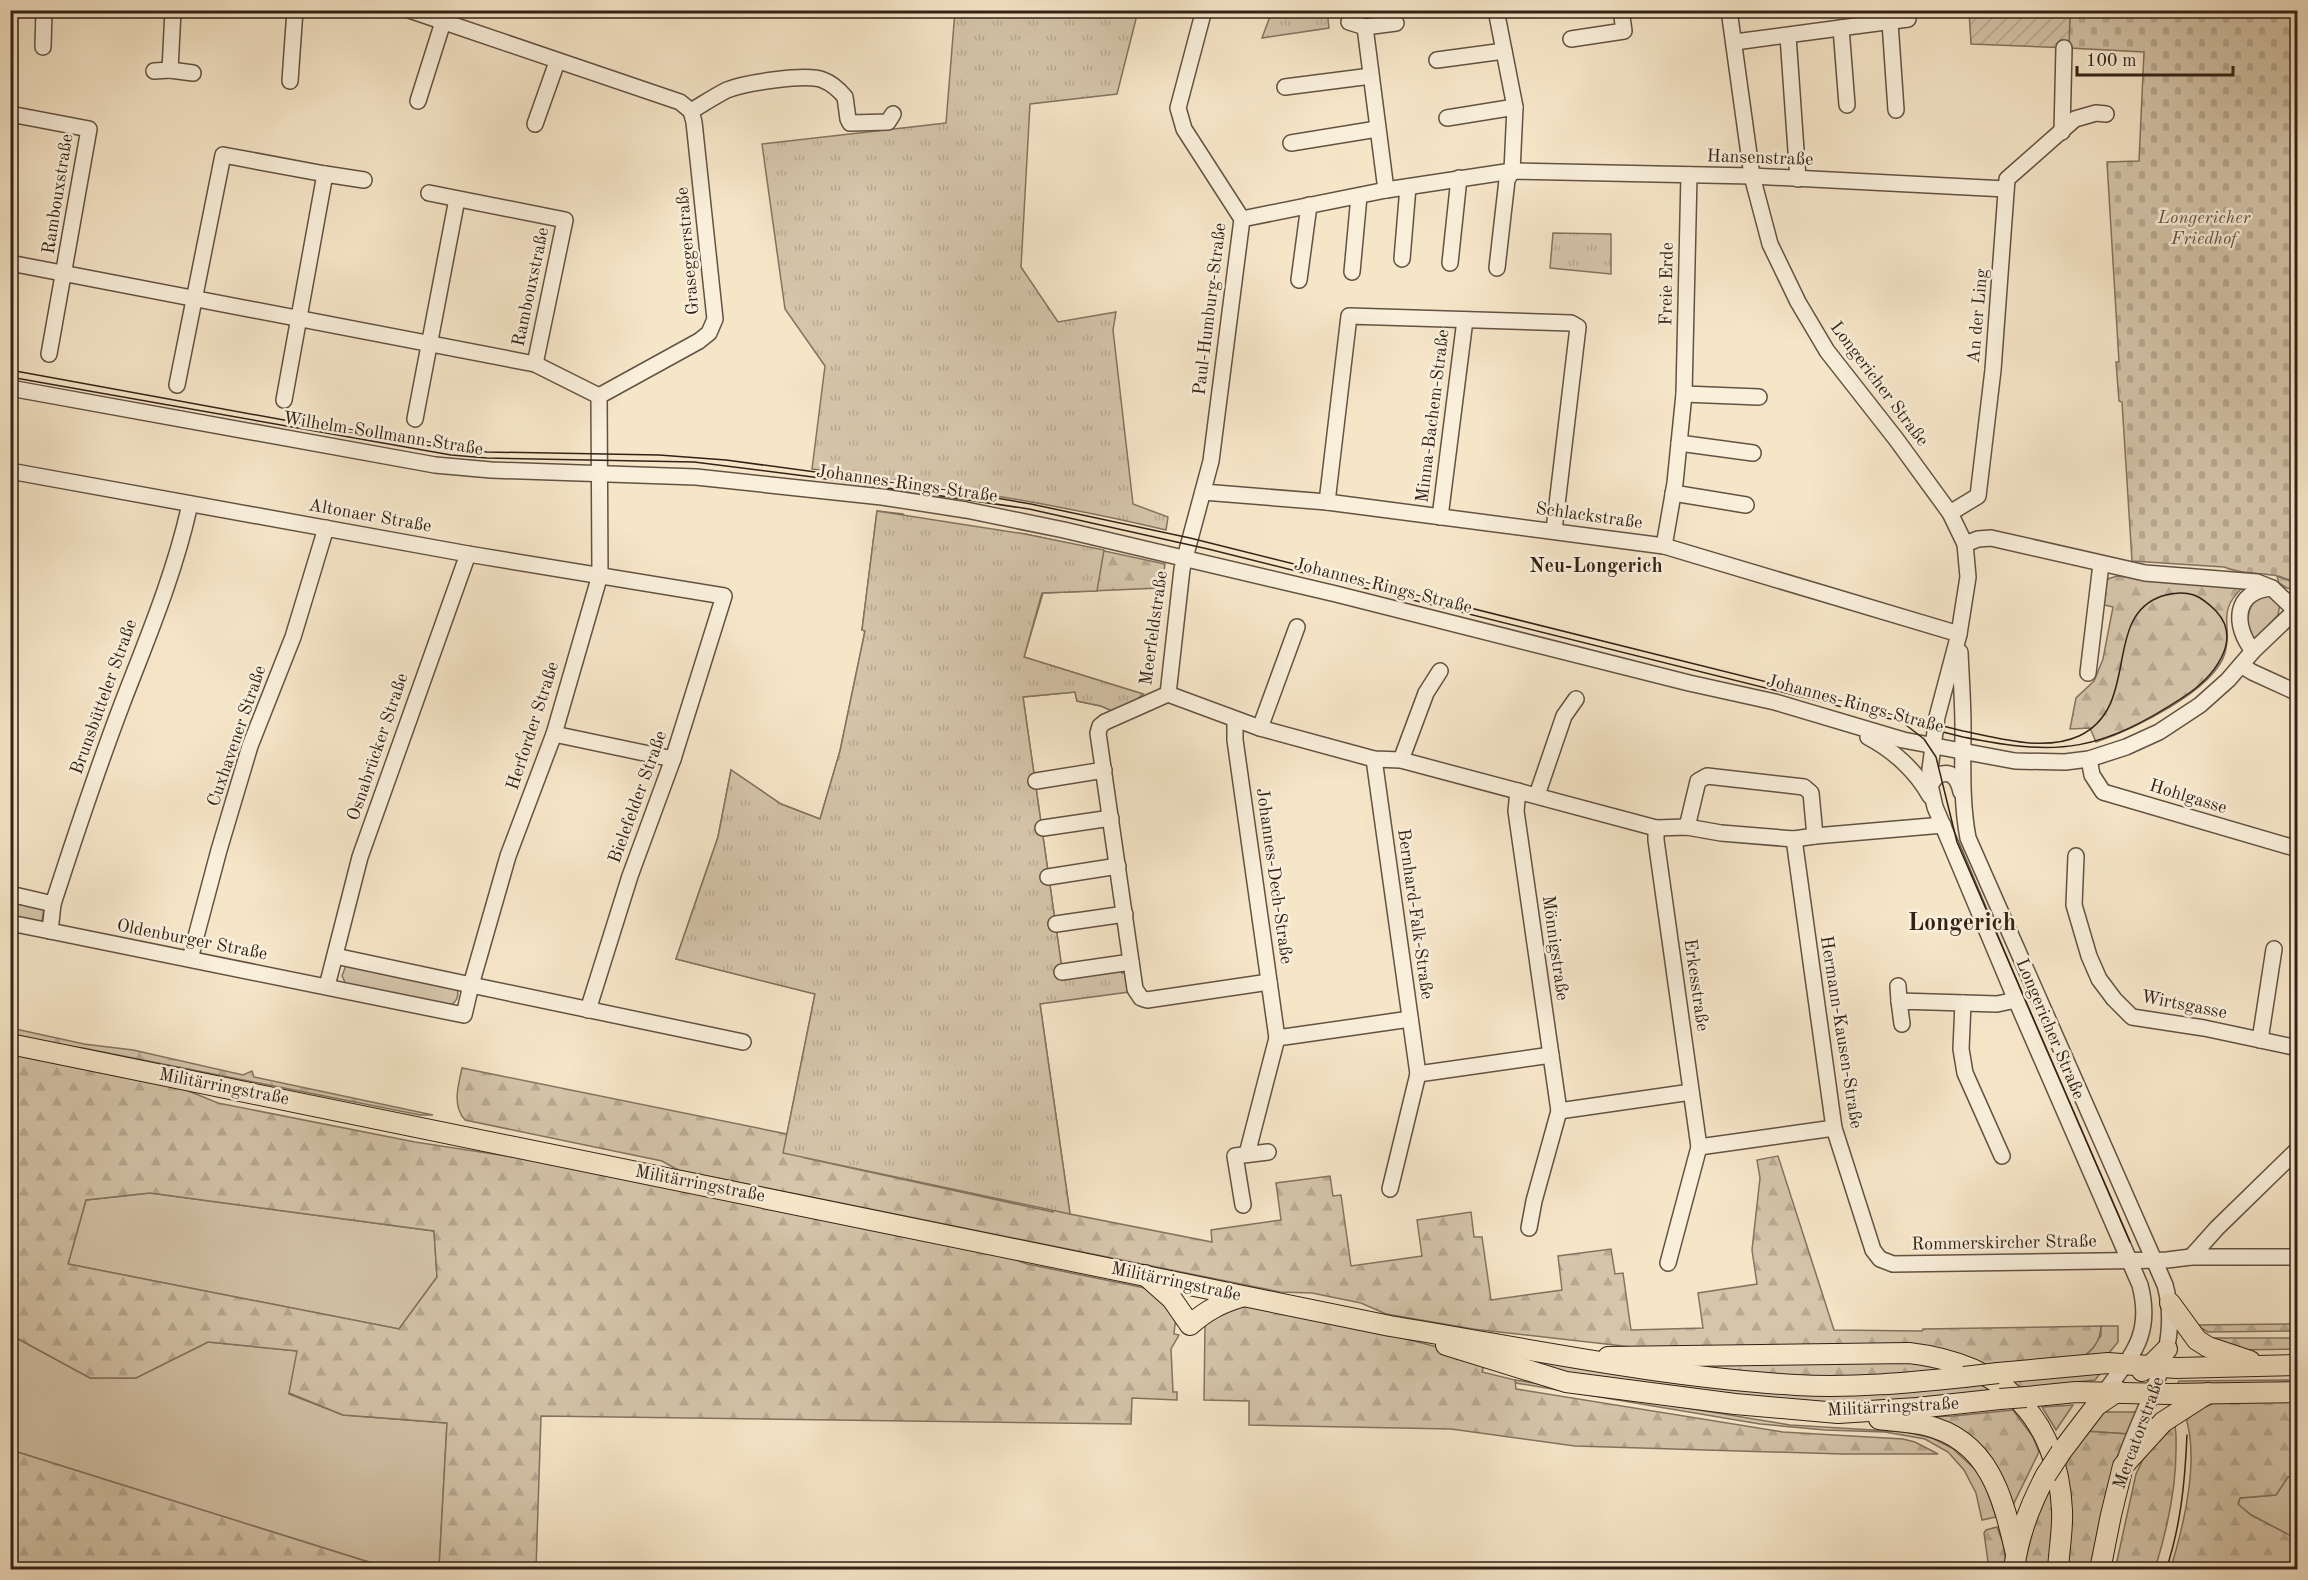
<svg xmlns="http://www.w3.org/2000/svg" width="2308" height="1580" font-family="'Old Standard TT',serif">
	<defs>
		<pattern id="forest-firs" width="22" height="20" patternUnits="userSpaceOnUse" patternTransform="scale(1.5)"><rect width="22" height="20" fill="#d5c5aa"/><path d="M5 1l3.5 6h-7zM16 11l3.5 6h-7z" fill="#b7a992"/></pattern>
		<pattern id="cemetery-stones" width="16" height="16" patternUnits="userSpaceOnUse" patternTransform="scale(1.5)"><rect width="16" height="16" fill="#d5c5aa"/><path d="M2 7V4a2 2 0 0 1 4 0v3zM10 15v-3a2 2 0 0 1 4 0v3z" fill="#b7a992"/></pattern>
		<pattern id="park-tufts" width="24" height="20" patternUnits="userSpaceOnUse" patternTransform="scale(1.5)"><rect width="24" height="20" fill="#d5c5aa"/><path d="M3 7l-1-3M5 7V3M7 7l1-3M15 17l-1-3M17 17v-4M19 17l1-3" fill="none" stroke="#b7a992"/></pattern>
		<pattern id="garden-furrows" width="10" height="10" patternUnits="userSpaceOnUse" patternTransform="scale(1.5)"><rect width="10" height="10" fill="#d5c5aa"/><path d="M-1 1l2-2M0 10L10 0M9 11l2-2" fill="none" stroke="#b7a992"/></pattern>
	</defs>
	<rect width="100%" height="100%" fill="#f6e6c8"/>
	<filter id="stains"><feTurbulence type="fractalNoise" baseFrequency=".00333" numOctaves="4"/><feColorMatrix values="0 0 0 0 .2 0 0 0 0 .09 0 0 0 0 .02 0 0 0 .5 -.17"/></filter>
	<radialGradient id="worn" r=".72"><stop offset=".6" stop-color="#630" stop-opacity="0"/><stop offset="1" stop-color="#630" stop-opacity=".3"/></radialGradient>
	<!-- grass -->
	<g fill="#d5c5aa" stroke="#847360" stroke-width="1.5">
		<path d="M2270 596 2280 604 2278 615 2257 637 2252 639 2249 636C2248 621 2246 611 2256 598Z"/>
		<polygon points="11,896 44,908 42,921 36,925 11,921"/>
		<path d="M346 965 457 987C459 995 458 1001 451 1005L346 984 342 976Z"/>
		<polygon points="150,1193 434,1231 437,1277 399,1329 68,1264 86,1200"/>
		<polygon points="2101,1326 2118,1326 2118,1342 2109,1353 2082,1358 2101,1336"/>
		<polygon points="11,1335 90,1378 136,1378 208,1342 298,1351 289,1394 343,1415 447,1423 439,1569 378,1569 375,1564 11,1450"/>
		<polygon points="1525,1357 1982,1382 1989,1391 1863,1404 1799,1401 1726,1395 1577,1376 1525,1360"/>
		<polygon points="1515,1380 1790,1425 1906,1432 1932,1438 1952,1448 1976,1470 1986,1487 1996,1517 1982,1520 1976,1493 1964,1470 1948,1452 1925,1439 1885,1432 1825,1430 1760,1424 1516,1383"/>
		<polygon points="2298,1380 2297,1386 2177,1385 2179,1381"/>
		<polygon points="2073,1405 2056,1430 2042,1407"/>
		<polygon points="2098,1412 2138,1412 2129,1434 2083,1431"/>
		<polygon points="2297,1476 2297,1546 2297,1539 2251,1515 2238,1505 2240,1498 2276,1495 2288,1477"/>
	</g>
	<!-- forest -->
	<g fill="url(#forest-firs)" stroke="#847360" stroke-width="1.5" fill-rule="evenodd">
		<path d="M877 511 903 514 827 887 805 1158 1053 1212 1014 864 1025 534 1165 564 1161 588 1043 593 1024 657 1143 694 1112 711 1101 706 1077 701 1075 692 1023 697 1063 976 1044 1003 1040 1004 1070 1214 1212 1242 1211 1230 1281 1220 1276 1183 1330 1176 1333 1196 1341 1195 1351 1266 1422 1256 1417 1220 1471 1212 1474 1237H1482L1491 1300 1562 1290 1558 1256 1611 1249 1615 1274 1623 1273 1631 1330 1703 1328 1698 1293 1757 1284 1752 1250 1760 1178 1757 1160 1778 1156 1834 1330 1922 1331 1923 1329 2101 1326C2100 1341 2094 1349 2082 1358L1983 1365 1632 1347 1473 1329 1386 1314 1361 1303 1312 1293 1280 1292 678 1170 662 1161 465 1120C452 1106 458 1086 462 1068L787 1134 815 994 676 959 718 837 731 770 781 804 820 819 840 751 865 631 862 630Z"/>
		<path d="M2117 576 2244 586C2215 613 2233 623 2225 653 2214 691 2131 730 2096 742L2090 728 2070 729 2076 698 2094 681 2103 659 2113 607 2100 604 2103 587 2108 579Z"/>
		<polygon points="2277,576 2293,582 2297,580 2297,590 2287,588 2279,583"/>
		<polygon points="11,1028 84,1044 133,1050 243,1075 252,1071 254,1077 433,1115 420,1115 83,1048 66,1046 11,1035"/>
		<path d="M10 1054 186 1090 218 1103 415 1142 539 1161 1003 1255 1027 1264 1150 1289 1160 1295 1177 1324H1175L1174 1334 1179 1335 1171 1349 1173 1392H1177V1400L1132 1398 1131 1424 541 1416 536 1569H439L447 1423 343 1415 289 1393 297 1351 208 1342 136 1378H90L11 1335ZM150 1193 434 1231 437 1277 399 1329 68 1264 86 1200Z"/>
		<path d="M1226 1303C1313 1319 1400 1333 1485 1362L1482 1372 1515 1380 1516 1389 1783 1432 1903 1439 1915 1442 1938 1454H1842L1575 1446 1451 1429 1249 1425V1401L1204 1400 1205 1325Z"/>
		<polygon points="2297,1324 2297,1331 2208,1332 2196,1325"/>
		<polygon points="2207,1338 2297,1338 2297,1349 2235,1350"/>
		<polygon points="1637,1361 1910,1362 1949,1369 1898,1377 1798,1378"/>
		<polygon points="2098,1371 2099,1375 2095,1380 2013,1389 2007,1379"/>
		<path d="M2297 1399V1476L2288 1477 2276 1495 2240 1498 2238 1504 2251 1515 2297 1539V1569L2170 1570C2184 1526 2200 1458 2185 1415L2217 1402Z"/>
		<polygon points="2013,1410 2033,1437 2039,1452 2012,1507 1985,1457 1902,1418 1954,1416"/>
		<path d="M2174 1422C2177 1431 2176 1441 2176 1450 2176 1491 2167 1530 2155 1569L2115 1570 2136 1474 2147 1451Z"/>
		<path d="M2083 1431 2129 1434C2107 1477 2100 1522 2091 1569H2063L2064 1461Z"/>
		<polygon points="11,1450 375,1564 378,1569 11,1569"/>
		<polygon points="2051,1484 2055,1499 2049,1569 2023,1570 2035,1519"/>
		<polygon points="1997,1527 2003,1543 2007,1569 1989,1569 1984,1533 1986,1530"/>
	</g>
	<!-- cemetery -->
	<path fill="url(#cemetery-stones)" stroke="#847360" stroke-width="1.5" d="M2070 11H2297V580C2290 582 2286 578 2278 576 2260 572 2242 575 2224 567L2132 561 2122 402 2119 401 2116 362H2119L2107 162 2139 161 2144 52 2069 48Z"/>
	<!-- park -->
	<g fill="url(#park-tufts)" stroke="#847360" stroke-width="1.5">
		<path d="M955 11H1138L1117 94 1030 104 1021 267 1058 322 1116 312 1113 330 1133 504 1168 517 1166 530C1049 502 931 484 812 469L825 366 785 309 762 144 946 123Z"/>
		<polygon points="1272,11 1327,11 1329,28 1262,38"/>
		<polygon points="1553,233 1611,234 1611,274 1550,268"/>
		<polygon points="877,511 1025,534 1104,550 1097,591 1042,593 1024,657 1143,694 1133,703 1112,711 1101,706 1077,701 1075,692 1023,697 1063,976 1121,970 1122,973 1126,972 1129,992 1040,1004 1070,1214 783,1153 815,994 676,959 718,837 731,770 781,804 820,819 840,751 865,631 862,630"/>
	</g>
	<!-- garden -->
	<polygon fill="url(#garden-furrows)" stroke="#847360" stroke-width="1.5" points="1969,11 2070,11 2069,48 1971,44"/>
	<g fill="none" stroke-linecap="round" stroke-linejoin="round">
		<!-- minor casing -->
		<g stroke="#635242" stroke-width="18">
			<g id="minor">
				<polyline points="173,10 170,70 193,73"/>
				<path d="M409 10 680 102 691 111C703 104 715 96 727 90 744 83 807 73 823 80 831 83 840 91 845 97L848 119 850 123 888 122 893 114"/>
				<polyline points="1496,10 1515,107 1512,171 1507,180 1497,268"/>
				<path d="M1729 10 1752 176 1770 244 1798 302 1827 351 1896 439 1950 513 1965 544 1968 577 1959 634 1937 717 1930 769V785L1935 807 2016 1000 2140 1285C2154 1339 2128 1358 2100 1399"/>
				<polyline points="1349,22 1365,27 1396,23"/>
				<polyline points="1890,22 1896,110"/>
				<polyline points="1365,27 1386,190"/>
				<polyline points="1841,28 1847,105"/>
				<polyline points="1788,36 1798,179"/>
				<polyline points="1571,39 1624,31 1621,10"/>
				<polyline points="1735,42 1908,19"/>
				<polyline points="43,47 44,10"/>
				<polyline points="1437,60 1504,51"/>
				<polyline points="154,71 170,70"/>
				<polyline points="290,81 295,10"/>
				<polyline points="1285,87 1371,76"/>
				<polyline points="418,101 443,22"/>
				<polyline points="10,114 89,129 49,354"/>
				<polyline points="1447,118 1515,107"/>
				<polyline points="535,124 557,62"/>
				<polyline points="2062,132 2064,48"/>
				<polyline points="1291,143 1377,129"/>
				<polyline points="325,174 364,180"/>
				<polyline points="429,193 565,220 535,364"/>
				<polyline points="1242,219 1386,190 1512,171 1752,176 2006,189"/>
				<polyline points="1402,259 1408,187"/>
				<polyline points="10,263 535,364 599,396 600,575 554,734 508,856 471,985 335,956"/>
				<polyline points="1450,263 1459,178"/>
				<polyline points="1352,272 1359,196"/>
				<polyline points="1299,280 1309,205"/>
				<polyline points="177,385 223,155 325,174 284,400"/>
				<polyline points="10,388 435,465 491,470 696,477 882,497 966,510 1064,530 1336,594 1689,683 1775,702 1903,740 2015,761 2065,762 2089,759 2126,747 2159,732 2200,705 2228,680 2253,651 2298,608"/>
				<polyline points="1684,394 1759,397"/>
				<polyline points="599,396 699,341 709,333 715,319 694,122 691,111"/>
				<polyline points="415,419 457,199"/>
				<polyline points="1679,443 1753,453"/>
				<polyline points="10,471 468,554 724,596 673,759 630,876 588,1010"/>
				<polyline points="1203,492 1327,502 1664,546 1959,634"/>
				<polyline points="1673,493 1746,505"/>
				<polyline points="1327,502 1349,316 1571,323 1578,327 1554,530"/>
				<polyline points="1950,513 1978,496 1993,370 2007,179 2075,119 2096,113 2106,114"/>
				<polyline points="1440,517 1465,320"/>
				<polyline points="1965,544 1978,539 1991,538 2145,573 2257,582 2272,588 2295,610"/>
				<polyline points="1664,546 1675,483 1684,394 1689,175"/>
				<path d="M2253 651C2233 626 2233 591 2272 588"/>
				<path d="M1960 652C1961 677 1963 702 1963 727 1963 763 1961 801 1968 838L2165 1285C2183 1349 2145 1401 2125 1460"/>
				<polyline points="2241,665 2252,672 2298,693"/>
				<polyline points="2088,673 2101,564"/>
				<polyline points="1168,694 1260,728 1374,759 1401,760 1656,828 1687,827 1721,833 1794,839 1815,836 1943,825"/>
				<polyline points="1168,694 1182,569 1211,461 1242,219 1184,129 1178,108 1204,10"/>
				<polyline points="1168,694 1105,722 1100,726 1098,733 1135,989 1141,998 1147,1000 1269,982"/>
				<polyline points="1235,720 1235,740 1277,1038 1410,1019"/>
				<polyline points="1260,728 1297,627"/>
				<polyline points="554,734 673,759"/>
				<path d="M1868 737C1893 750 1916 771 1930 796"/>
				<polyline points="1374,759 1418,1074 1551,1055"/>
				<polyline points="2089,759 2092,775 2103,792 2298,849"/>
				<polyline points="1401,760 1426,693 1440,671"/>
				<polyline points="1036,781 1104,770"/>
				<path d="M1930 785 1937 776C1951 769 1958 778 1961 792"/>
				<polyline points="1518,791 1516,811 1559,1111 1691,1092"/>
				<polyline points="1537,795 1564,716 1576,699"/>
				<polyline points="1687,827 1698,781 1707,776 1804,787 1811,793 1815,836"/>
				<polyline points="1043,828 1111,818"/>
				<polyline points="1656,828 1656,840 1699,1147 1668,1263"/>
				<polyline points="1794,839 1834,1128 1873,1250 1880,1259 1893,1264 2167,1260 2191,1257 2298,1257"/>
				<polyline points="2076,856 2074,905 2089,956 2099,979 2114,999 2132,1017 2204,1028 2298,1048"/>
				<polyline points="1048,877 1118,866"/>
				<polyline points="10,894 53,904 50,931 464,1015 471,985 743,1042"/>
				<path d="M53 904C75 836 97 770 122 704 147 639 175 573 190 504"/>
				<polyline points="10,923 50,931"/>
				<polyline points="1056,924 1125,914"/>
				<polyline points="190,959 219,850 250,746 293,637 326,528"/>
				<polyline points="1062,972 1131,962"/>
				<polyline points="327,986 360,857 468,554"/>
				<polyline points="1898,986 1899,1001"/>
				<polyline points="1963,1003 1961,1049 1965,1073 2002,1156"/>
				<polyline points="1902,1024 1899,1001 1997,1004 2016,1000"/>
				<polyline points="2260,1040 2274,949"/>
				<polyline points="1699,1147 1834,1128"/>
				<polyline points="1247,1154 1277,1038"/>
				<polyline points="1390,1189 1418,1074"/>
				<polyline points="1243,1205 1235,1156 1268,1152"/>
				<polyline points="1529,1228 1534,1201 1559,1111"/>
				<polyline points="2191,1257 2217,1228 2298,1149"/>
			</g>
		</g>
		<!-- major casing -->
		<g stroke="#322116" stroke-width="22">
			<g id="major">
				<path d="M10 1044 1390 1326C1525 1348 1659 1377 1796 1385 1852 1388 1908 1383 1964 1377"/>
				<path d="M1145 1275 1172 1299 1190 1325C1207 1310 1221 1303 1241 1297"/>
				<polyline points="2170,1303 2197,1340 2208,1347 2250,1361"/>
				<polyline points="1446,1345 1566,1382 1735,1404 1838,1413 1917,1408 2000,1399"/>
				<path d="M1608 1357 1909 1353C2002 1364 2057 1415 2062 1510 2063 1529 2059 1550 2058 1570"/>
				<polyline points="2142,1371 2150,1366 2167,1349"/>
				<polyline points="1998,1373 2108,1363 2176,1368 2298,1365"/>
				<polyline points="2026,1397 2076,1392 2170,1394 2298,1392"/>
				<path d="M1879 1419C1894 1421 1910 1422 1925 1425 1990 1440 2003 1498 2016 1554"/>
				<polyline points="2061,1452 2096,1406 2118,1391"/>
				<path d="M2014 1570C2018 1535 2030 1505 2046 1475"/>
				<polyline points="2100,1570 2111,1515 2123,1466 2163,1422 2208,1393"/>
			</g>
		</g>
		<!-- minor -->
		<use href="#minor" stroke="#f9efdb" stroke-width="15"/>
		<!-- major -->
		<use href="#major" stroke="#f6e6c8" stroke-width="20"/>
		<!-- tram -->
		<g stroke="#322116" stroke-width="1.5">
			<path d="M10 370 415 444 487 452 659 455 726 460 956 491 1031 504 1190 538 1963 731C1998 738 2044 752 2079 736 2142 706 2101 617 2162 596 2172 593 2184 592 2194 595 2202 598 2209 604 2216 611 2244 641 2212 678 2185 696 2101 751 2061 757 1963 737L1208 549 1029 509 813 477 694 462 487 458 451 455 10 377"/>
			<polyline points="1906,725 1924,739 1936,757 1957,842 2130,1242"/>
			<path d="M2166 1570C2181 1525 2185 1481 2187 1435"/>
		</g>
		<!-- major-bridge casing -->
		<g stroke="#322116" stroke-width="22" stroke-linecap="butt">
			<g id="major-bridge">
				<polyline points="1964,1377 1998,1373"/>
				<polyline points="2000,1399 2026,1397"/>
				<polyline points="2046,1475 2061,1452"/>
			</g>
		</g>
		<!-- major-bridge -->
		<use href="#major-bridge" stroke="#f6e6c8" stroke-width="20"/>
	</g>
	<g text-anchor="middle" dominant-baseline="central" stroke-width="5" stroke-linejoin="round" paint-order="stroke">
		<!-- street labels -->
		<g font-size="18" fill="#322116" stroke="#f9efdb">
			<text transform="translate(1760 158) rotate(2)">Hansenstraße</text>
			<text transform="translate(58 194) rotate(-81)">Rambouxstraße</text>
			<text transform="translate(688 251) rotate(-95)">Graseggerstraße</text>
			<text transform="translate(1667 284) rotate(-89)">Freie Erde</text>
			<text transform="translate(531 287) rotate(-78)">Rambouxstraße</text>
			<text transform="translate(1210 309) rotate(-83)">Paul-Humburg-Straße</text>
			<text transform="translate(1978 316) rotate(-85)">An der Ling</text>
			<text transform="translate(1879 384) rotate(53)">Longericher Straße</text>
			<text transform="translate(1433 416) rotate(-83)">Minna-Bachem-Straße</text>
			<text transform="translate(383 434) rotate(9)">Wilhelm-Sollmann-Straße</text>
			<text transform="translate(907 484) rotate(8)">Johannes-Rings-Straße</text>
			<text transform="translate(370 516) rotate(10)">Altonaer Straße</text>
			<text transform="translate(1589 516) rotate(8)">Schlackstraße</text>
			<text transform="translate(1383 586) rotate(14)">Johannes-Rings-Straße</text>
			<text transform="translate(1154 628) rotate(-82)">Meerfeldstraße</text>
			<text transform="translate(104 697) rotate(-70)">Brunsbütteler Straße</text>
			<text transform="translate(1855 704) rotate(15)">Johannes-Rings-Straße</text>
			<text transform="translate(533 726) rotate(-72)">Herforder Straße</text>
			<text transform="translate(237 736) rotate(-71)">Cuxhavener Straße</text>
			<text transform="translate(378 747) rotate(-71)">Osnabrücker Straße</text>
			<text transform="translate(638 797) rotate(-70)">Bielefelder Straße</text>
			<text transform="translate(2188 797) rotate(17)">Hohlgasse</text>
			<text transform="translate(1274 876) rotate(82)">Johannes-Dech-Straße</text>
			<text transform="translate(1415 914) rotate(82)">Bernhard-Falk-Straße</text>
			<text transform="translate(192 940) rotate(11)">Oldenburger Straße</text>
			<text transform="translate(1555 948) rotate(82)">Mönnigstraße</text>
			<text transform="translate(1696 985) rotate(82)">Erkesstraße</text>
			<text transform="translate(2184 1005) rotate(11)">Wirtsgasse</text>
			<text transform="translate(2050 1029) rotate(67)">Longericher Straße</text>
			<text transform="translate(1841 1032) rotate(81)">Hermann-Kausen-Straße</text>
			<text transform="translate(224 1087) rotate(11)">Militärringstraße</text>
			<text transform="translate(700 1184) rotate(11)">Militärringstraße</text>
			<text transform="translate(2004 1243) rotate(-1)">Rommerskircher Straße</text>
			<text transform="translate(1176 1282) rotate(12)">Militärringstraße</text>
			<text transform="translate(1893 1407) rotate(-3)">Militärringstraße</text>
			<text transform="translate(2139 1433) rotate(-70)">Mercatorstraße</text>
		</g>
		<!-- park labels -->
		<g font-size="18" font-style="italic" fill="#635242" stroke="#f9efdb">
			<text x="2204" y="218">Longericher<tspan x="2204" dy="21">Friedhof</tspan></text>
		</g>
		<!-- neighbourhood labels -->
		<g font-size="20" font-weight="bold" fill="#322116" stroke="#f9efdb">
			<text x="1596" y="567">Neu-Longerich</text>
		</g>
		<!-- district labels -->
		<g font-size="24" font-weight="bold" fill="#322116" stroke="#f9efdb">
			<text x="1962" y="924">Longerich</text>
		</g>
	</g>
	<!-- margin -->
	<rect width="2308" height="1580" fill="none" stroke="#f6e6c8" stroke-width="36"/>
	<rect x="12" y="12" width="2284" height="1556" fill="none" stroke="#322116" stroke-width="3"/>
	<rect x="18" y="18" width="2272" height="1544" fill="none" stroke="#322116" stroke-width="1.5"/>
	<!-- scale -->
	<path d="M2077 66v9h156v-9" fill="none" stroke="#322116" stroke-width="3"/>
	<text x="2086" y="66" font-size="18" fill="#322116" stroke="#f9efdb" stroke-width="4.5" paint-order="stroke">100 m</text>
	<rect width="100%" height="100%" filter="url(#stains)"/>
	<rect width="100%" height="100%" fill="url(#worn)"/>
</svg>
